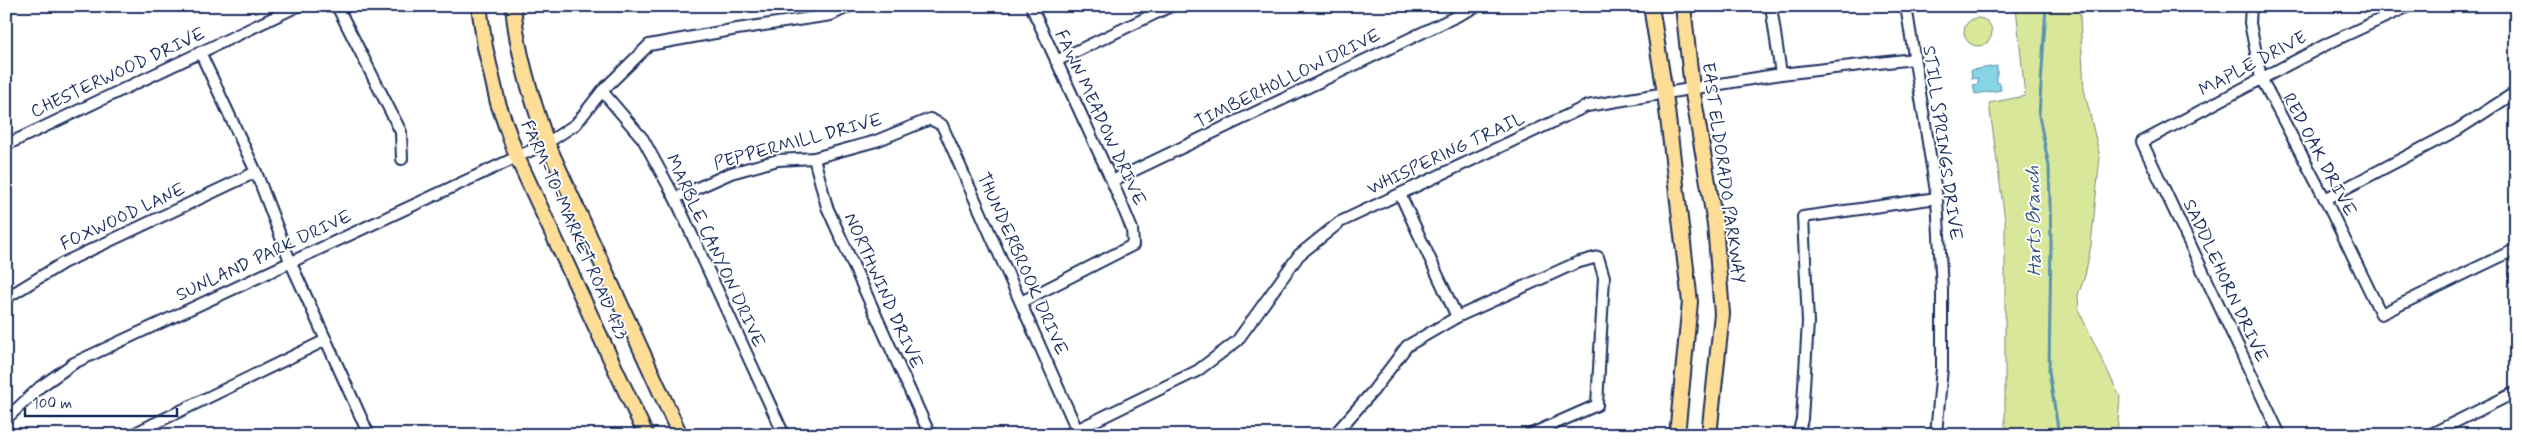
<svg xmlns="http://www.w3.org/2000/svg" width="2522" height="441" font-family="Mynerve,sans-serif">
	<rect width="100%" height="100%" fill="#fff"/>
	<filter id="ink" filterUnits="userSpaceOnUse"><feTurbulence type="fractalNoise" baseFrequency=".02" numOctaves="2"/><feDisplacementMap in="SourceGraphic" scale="10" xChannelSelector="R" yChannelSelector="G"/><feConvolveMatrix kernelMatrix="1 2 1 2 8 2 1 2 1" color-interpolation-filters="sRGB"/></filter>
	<g filter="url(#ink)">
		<!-- green -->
		<g fill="#d8e79a" stroke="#7a8b7c">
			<polygon points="1987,6 2082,6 2080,16 2084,89 2100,157 2091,245 2085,276 2078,295 2079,311 2120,397 2117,435 2011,435 2005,425 2005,220 1989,103 2025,96 2016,7 1990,13"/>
			<circle cx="1978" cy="32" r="14"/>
		</g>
		<!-- water -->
		<polygon fill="#88d4e7" stroke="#5c92b0" points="1997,66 1997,83 2000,83 2001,90 1975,94 1973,85 1978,84 1978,78 1972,79 1971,70"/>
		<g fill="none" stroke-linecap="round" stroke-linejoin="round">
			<!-- stream -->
			<polyline stroke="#5c92b0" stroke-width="3" points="2046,6 2039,116 2049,166 2051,242 2049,371 2059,435"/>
			<!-- minor casing -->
			<g stroke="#1b2f5e" stroke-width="14">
				<g id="minor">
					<polyline points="337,6 401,132 402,159"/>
					<polyline points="1771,6 1781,74"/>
					<polyline points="1906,6 1937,198 1942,290 1942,368 1936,435"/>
					<polyline points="2251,6 2250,23 2261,78 2325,199 2381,314 2516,249"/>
					<polyline points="200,52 256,172 290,261 369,435"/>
					<polyline points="1056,61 1171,6"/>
					<polyline points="602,91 643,139 675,198 784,435"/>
					<polyline points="6,145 298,6"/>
					<polyline points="814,158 827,207 930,435"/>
					<polyline points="1112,181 1478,6"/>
					<polyline points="1400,194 1457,317"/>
					<polyline points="675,198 731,173 778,160 814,158 876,141 930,119 942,125 1077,430"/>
					<polyline points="2325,199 2457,130 2516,92"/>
					<polyline points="6,298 63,263 256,172"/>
					<polyline points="1021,302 1133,245 1132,229 1112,181 1031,6"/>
					<polyline points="6,419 40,387 74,363 547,143 576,124 602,91 649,45 737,29 831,15 850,6"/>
					<polyline points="153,424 158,435"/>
					<polyline points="131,435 326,340"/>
					<polyline points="1066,435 1197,371 1237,341 1299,255 1340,222 1587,106 1781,74 1914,59"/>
					<polyline points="1334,435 1373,391 1407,346 1457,317 1576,263 1598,257 1604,277 1597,405 1529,435"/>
					<polyline points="1798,435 1802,419 1808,322 1803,217 1937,198"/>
					<polyline points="2280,435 2142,142 2329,43 2409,6"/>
					<polyline points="2429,435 2516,392"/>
				</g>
			</g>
			<!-- major casing -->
			<g stroke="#1b2f5e" stroke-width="18">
				<g id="major">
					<polyline points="479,6 485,47 498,103 517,157 646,435"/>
					<path d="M513 6C517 53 532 99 547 143L680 435"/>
					<polyline points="1651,6 1665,93 1690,302 1677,435"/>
					<polyline points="1683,6 1692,88 1715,224 1722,314 1709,435"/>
				</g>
			</g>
			<!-- minor -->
			<use href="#minor" stroke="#fff" stroke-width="10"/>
			<!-- major -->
			<use href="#major" stroke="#fede96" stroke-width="14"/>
		</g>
	</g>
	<g text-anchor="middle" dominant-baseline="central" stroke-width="4" stroke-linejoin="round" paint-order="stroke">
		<!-- street labels -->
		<g font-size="18" fill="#1b2f5e" stroke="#fff">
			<text transform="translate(2253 64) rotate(-28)">MAPLE DRIVE</text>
			<text transform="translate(118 73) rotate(-25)">CHESTERWOOD DRIVE</text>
			<text transform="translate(1288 79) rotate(-26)">TIMBERHOLLOW DRIVE</text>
			<text transform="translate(1100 118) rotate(65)">FAWN MEADOW DRIVE</text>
			<text transform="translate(798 142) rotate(-15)">PEPPERMILL DRIVE</text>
			<text transform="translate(1942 143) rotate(82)">STILL SPRINGS DRIVE</text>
			<text transform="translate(1446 154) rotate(-25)">WHISPERING TRAIL</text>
			<text transform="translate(2319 155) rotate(62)">RED OAK DRIVE</text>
			<text transform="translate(1723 173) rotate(82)">EAST ELDORADO PARKWAY</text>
			<text transform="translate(123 217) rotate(-25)">FOXWOOD LANE</text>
			<text transform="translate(574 230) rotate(66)">FARM-TO-MARKET ROAD 423</text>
			<text transform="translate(715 251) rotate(65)">MARBLE CANYON DRIVE</text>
			<text transform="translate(264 256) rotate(-25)">SUNLAND PARK DRIVE</text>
			<text transform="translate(1022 264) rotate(66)">THUNDERBROOK DRIVE</text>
			<text transform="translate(2225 281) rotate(65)">SADDLEHORN DRIVE</text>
			<text transform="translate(883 291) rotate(66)">NORTHWIND DRIVE</text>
		</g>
		<!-- water labels -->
		<g font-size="19" font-style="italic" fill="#365880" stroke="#fff">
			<text transform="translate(2034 221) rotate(-91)">Harts Branch</text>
		</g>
	</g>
	<!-- margin -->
	<rect width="2522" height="441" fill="none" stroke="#fff" stroke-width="25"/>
	<rect x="12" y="12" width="2497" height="416" fill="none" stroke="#1b2f5e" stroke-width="2" filter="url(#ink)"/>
	<!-- scale -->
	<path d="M25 408v8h152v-8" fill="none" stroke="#1b2f5e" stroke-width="2.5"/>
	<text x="32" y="408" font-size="15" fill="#1b2f5e" stroke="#ffffff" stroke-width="4" paint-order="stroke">100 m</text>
</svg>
